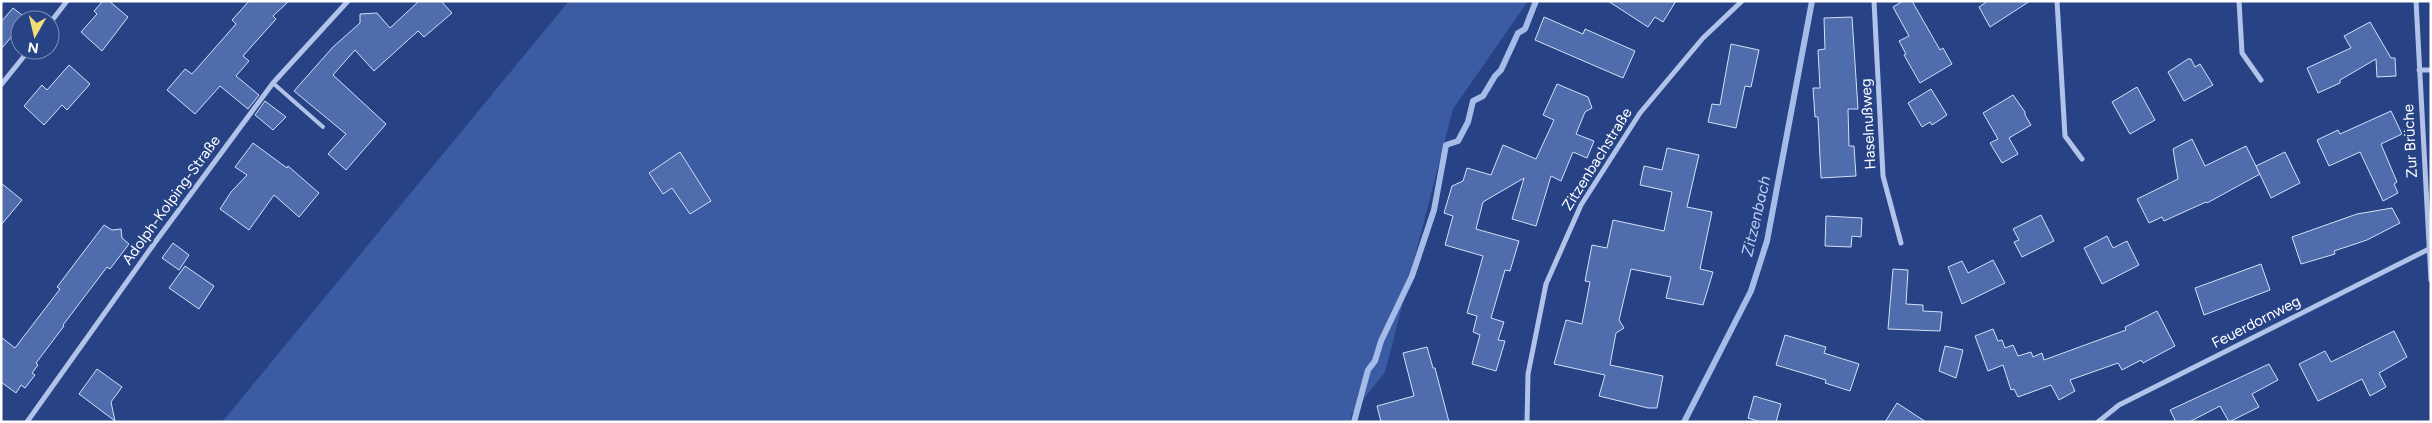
<svg xmlns="http://www.w3.org/2000/svg" width="2432" height="423" font-family="Figtree,sans-serif">
	<rect width="100%" height="100%" fill="#274386"/>
	<!-- green -->
	<polygon fill="#3b5ba2" points="569,1 1528,1 1453,109 1385,372 1351,415 1351,422 222,422"/>
	<g fill="none" stroke-linecap="round" stroke-linejoin="round">
		<!-- stream -->
		<g stroke="#a6bce8" stroke-width="6">
			<polyline points="1354,422 1368,370 1375,361 1381,341 1412,276 1434,210 1446,145 1458,141 1468,122 1473,101 1483,96 1495,76 1501,70 1518,33 1525,29 1536,1"/>
			<polyline points="1684,422 1751,291 1767,241 1812,1"/>
		</g>
	</g>
	<!-- building -->
	<g fill="#4f6cad" stroke="#d5e0f6">
		<polygon points="103,1 109,1 128,17 102,51 81,32 97,14 94,11"/>
		<polygon points="249,1 289,1 273,16 276,19 243,56 249,61 236,76 259,95 248,109 220,86 195,114 167,90 185,69 192,74 236,24 232,20"/>
		<polygon points="419,1 441,1 452,13 424,37 418,31 374,71 355,50 333,75 386,124 346,170 328,154 346,134 294,91 333,47 360,23 360,14 377,13 390,28"/>
		<polygon points="1608,1 1676,1 1663,22 1655,17 1648,27"/>
		<polygon points="1903,1 1912,1 1940,50 1943,48 1952,64 1920,83 1904,55 1906,54 1899,41 1909,36 1893,7"/>
		<polygon points="1988,1 2030,1 1990,27 1979,7"/>
		<polygon points="13,8 27,19 20,20 20,27 1,49 1,22"/>
		<polygon points="1544,17 1583,34 1585,29 1635,51 1623,78 1535,40"/>
		<polygon points="1852,17 1858,109 1848,109 1849,146 1854,146 1856,176 1821,178 1818,117 1815,117 1813,88 1820,88 1818,50 1825,49 1824,18"/>
		<polygon points="2370,22 2391,58 2395,58 2396,76 2377,77 2376,59 2340,80 2340,83 2318,93 2307,68 2351,48 2344,36"/>
		<polygon points="1731,44 1759,50 1751,87 1745,86 1736,128 1708,122 1712,104 1720,105"/>
		<polygon points="2188,59 2191,59 2195,67 2200,64 2213,85 2184,101 2168,72"/>
		<polygon points="69,65 90,84 67,110 62,105 44,125 24,106 42,85 47,90"/>
		<polygon points="1557,84 1588,97 1592,108 1585,112 1576,134 1594,141 1587,158 1573,152 1561,181 1551,176 1536,226 1512,219 1524,178 1483,202 1476,229 1519,241 1510,271 1505,270 1491,318 1504,322 1498,340 1505,341 1496,371 1472,364 1480,335 1473,332 1477,316 1467,313 1483,256 1445,245 1453,216 1444,213 1452,186 1463,181 1467,168 1491,175 1503,145 1536,159 1554,120 1543,115"/>
		<polygon points="2137,87 2155,120 2130,134 2112,102"/>
		<polygon points="1931,89 1947,115 1932,125 1930,122 1922,127 1908,103"/>
		<polygon points="2013,95 2025,112 2025,115 2031,125 2009,138 2018,154 2002,163 1990,143 1998,139 1983,113"/>
		<polygon points="265,101 286,117 273,130 255,115"/>
		<polygon points="2391,111 2402,134 2381,144 2397,182 2394,184 2398,193 2383,201 2360,152 2329,166 2317,140 2338,130 2340,134"/>
		<polygon points="2192,139 2205,166 2246,146 2260,174 2207,203 2206,202 2164,221 2162,217 2149,223 2137,199 2178,179 2173,149"/>
		<polygon points="253,143 287,168 288,166 319,193 299,217 274,195 249,230 220,209 231,192 247,175 235,167"/>
		<polygon points="1667,148 1699,155 1687,207 1712,212 1700,269 1713,272 1703,305 1666,298 1671,277 1631,269 1619,320 1624,328 1616,333 1610,365 1663,376 1657,408 1648,408 1599,396 1605,375 1554,364 1566,320 1582,324 1590,282 1585,281 1592,245 1607,248 1613,220 1664,231 1672,192 1640,185 1644,166 1662,170"/>
		<polygon points="680,152 711,201 690,214 672,188 663,194 649,173"/>
		<polygon points="2285,152 2300,183 2271,198 2256,166"/>
		<polygon points="1,183 22,200 1,225"/>
		<polygon points="2392,208 2400,223 2367,240 2334,251 2335,254 2301,264 2292,237 2357,214"/>
		<polygon points="2041,215 2054,241 2022,257 2014,242 2019,240 2013,229"/>
		<polygon points="1826,216 1862,218 1861,237 1852,236 1851,247 1825,246"/>
		<polygon points="104,225 112,230 121,229 122,238 129,244 110,269 107,267 63,325 64,326 36,363 38,365 32,373 35,375 25,388 21,385 16,393 1,382 1,337 15,348 60,289 57,287"/>
		<polygon points="2107,236 2113,248 2127,241 2139,265 2102,284 2084,248"/>
		<polygon points="173,243 189,255 179,270 162,258"/>
		<polygon points="1993,260 2005,283 1962,304 1948,267 1962,261 1968,273"/>
		<polygon points="2261,264 2270,290 2204,315 2195,288"/>
		<polygon points="185,266 214,286 199,309 169,288"/>
		<polygon points="1893,269 1908,270 1906,304 1923,305 1923,311 1942,312 1940,331 1888,329"/>
		<polygon points="2157,311 2175,346 2143,363 2141,360 2122,370 2118,363 2070,380 2075,391 2059,400 2051,385 2018,397 2014,389 2011,390 2003,365 1988,371 1975,336 1993,329 1998,341 2002,340 2005,348 2013,345 2018,356 2031,352 2033,357 2042,353 2044,360 2126,330 2125,327"/>
		<polygon points="2394,331 2407,357 2379,373 2386,387 2370,396 2362,379 2318,401 2299,364 2325,351 2331,362"/>
		<polygon points="1785,335 1826,347 1824,353 1859,364 1850,391 1825,383 1826,380 1776,365"/>
		<polygon points="1945,346 1963,350 1956,378 1939,371"/>
		<polygon points="1427,347 1433,368 1435,368 1449,422 1381,422 1377,406 1414,396 1403,353"/>
		<polygon points="2269,364 2278,380 2252,394 2259,407 2229,422 2220,406 2189,422 2176,422 2170,410"/>
		<polygon points="97,369 122,387 111,402 115,421 79,394"/>
		<polygon points="1754,396 1781,404 1776,422 1761,422 1748,418"/>
		<polygon points="1897,403 1926,422 1885,422"/>
	</g>
	<g fill="none" stroke-linecap="round" stroke-linejoin="round">
		<!-- lane -->
		<polyline stroke="#b1c3e8" stroke-width="4" points="273,83 323,127"/>
		<!-- street -->
		<g stroke="#b1c3e8" stroke-width="5">
			<polyline points="1874,1 1883,176 1901,243"/>
			<polyline points="2057,1 2065,136 2082,159"/>
			<polyline points="2239,1 2242,53 2261,80"/>
			<polyline points="2416,1 2431,280"/>
			<polyline points="50,23 67,1"/>
			<polyline points="2419,70 2431,70"/>
			<polyline points="1,85 29,50"/>
			<polyline points="27,422 156,241 273,83 348,1"/>
			<polyline points="1527,422 1528,374 1546,284 1581,205 1640,113 1703,38 1742,1"/>
			<polyline points="2098,422 2119,405 2429,249"/>
		</g>
	</g>
	<g text-anchor="middle" dominant-baseline="central" stroke-width="4.5" stroke-linejoin="round" paint-order="stroke">
		<!-- street labels -->
		<g font-size="15" fill="#fff" stroke="#274386">
			<text transform="translate(1868 124) rotate(-93)">Haselnußweg</text>
			<text transform="translate(2410 141) rotate(-93)">Zur Brüche</text>
			<text transform="translate(1597 159) rotate(-58)">Zitzenbachstraße</text>
			<text transform="translate(171 200) rotate(-54)">Adolph-Kolping-Straße</text>
			<text transform="translate(2256 322) rotate(-27)">Feuerdornweg</text>
		</g>
		<!-- water labels -->
		<g font-size="16" font-style="italic" fill="#bdcdef" stroke="#274386">
			<text transform="translate(1756 216) rotate(-77)">Zitzenbach</text>
		</g>
	</g>
	<!-- border -->
	<rect width="2432" height="423" fill="none" stroke="#ffffff" stroke-width="5"/>
	<!-- north arrow -->
	<g transform="translate(35 35) rotate(188)"><circle r="24" fill="#274386" stroke="#7d8eb6"/>
	<path d="M0-4L9 19L0 12L-9 19Z" fill="#f0de77"/>
	<text y="-8" font-size="14" font-weight="bold" text-anchor="middle" fill="#ffffff">N</text>
	</g>
</svg>
